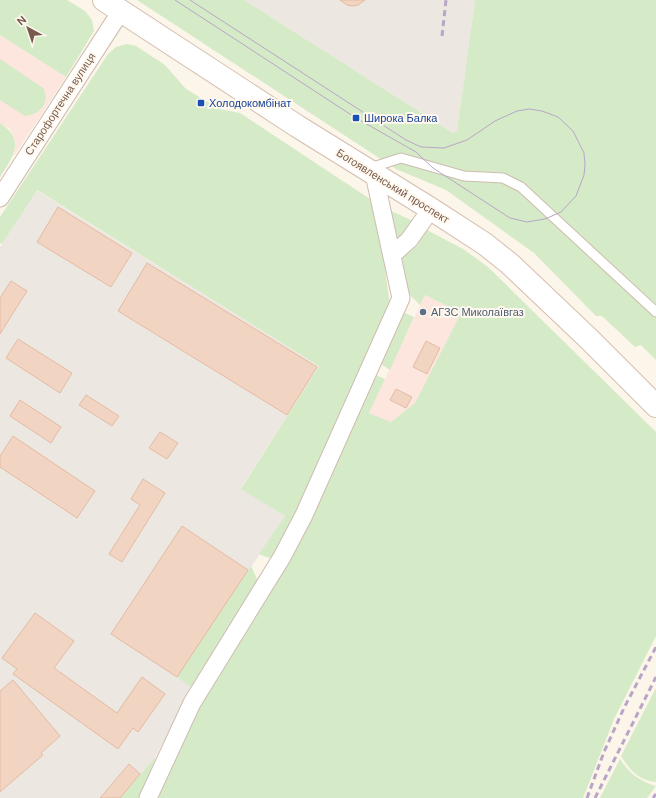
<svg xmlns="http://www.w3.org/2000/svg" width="656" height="798" font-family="'DM Sans',sans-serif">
	<rect width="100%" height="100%" fill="#fcf5e9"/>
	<!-- commercial -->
	<g fill="#fce6dd">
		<polygon points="0,35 66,77 14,156 15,140 10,129 0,123"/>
		<polygon points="425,295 461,313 415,403 391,422 369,413"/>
	</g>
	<!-- industrial -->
	<g fill="#ede7e2">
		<polygon points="244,0 475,0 457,131 453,133"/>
		<polygon points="36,190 319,366 241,488 285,516 178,677 192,688 156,756 120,798 0,798 0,247"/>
	</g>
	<!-- green -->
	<g fill="#d5eac7">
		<polygon points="0,0 67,0 85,11 92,20 94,31 66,77 0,35"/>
		<polygon points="137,0 244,0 453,133 457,131 475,0 656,0 656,360 641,345 635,347 602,316 596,316 534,253 446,190 396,169"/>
		<polygon points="127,44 136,46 165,65 186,89 219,109 240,113 376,203 390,306 278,555 269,558 259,554 285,516 241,489 319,366 37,190 2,244 0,243 0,217 108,54 116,47"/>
		<path d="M0 59 43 88C51 102 39 115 25 116L0 100Z"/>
		<path d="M0 123C26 140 13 157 0 177Z"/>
		<polygon points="389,210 413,221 396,245"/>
		<polygon points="423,228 463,249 488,267 656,432 656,636 614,719 583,798 153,798 197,707 373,374 385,379 369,413 391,422 415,403 461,313 425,295 420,305 408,293 402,258 418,245 420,232"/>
		<polygon points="405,313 414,317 390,370 381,364 402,314"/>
		<polygon points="251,566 258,581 192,688 177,677"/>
		<path d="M656 688V782C639 781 630 770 621 756Z"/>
		<polygon points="156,756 141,798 120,798"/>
		<path d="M620 759C629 773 639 781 656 786L647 798H600Z"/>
	</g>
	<!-- building -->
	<g fill="#f1d4c1" stroke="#e4bba2">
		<polygon points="340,0 365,0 358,5 353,6 347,5"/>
		<polygon points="58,207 132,253 111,287 37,242"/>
		<polygon points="147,263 317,367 287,415 118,311"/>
		<polygon points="11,281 27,291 0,334 0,298"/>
		<polygon points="18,339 72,373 60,393 6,358"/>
		<polygon points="426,341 440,348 427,374 413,367"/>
		<polygon points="396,389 412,397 406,408 390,400"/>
		<polygon points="86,395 119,416 112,426 79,405"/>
		<polygon points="20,400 61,427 51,443 10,416"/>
		<polygon points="160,432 178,443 167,459 149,448"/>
		<polygon points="13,436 95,491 77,518 0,467 0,456"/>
		<polygon points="143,479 165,493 122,562 109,554 140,505 131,499"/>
		<polygon points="182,526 248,570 177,677 111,634"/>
		<polygon points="35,613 74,641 54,668 117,713 142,677 165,694 138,732 133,728 118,749 13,674 17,669 2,658"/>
		<polygon points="13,680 60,736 41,753 43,755 0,792 0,691"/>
		<polygon points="129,764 140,774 120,798 100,798"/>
	</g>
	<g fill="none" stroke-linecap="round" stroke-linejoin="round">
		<!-- lane casing -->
		<g stroke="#cebdaf" stroke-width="11">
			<polyline id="lane" points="370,168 401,158 464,176 503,178 521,187 656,312"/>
		</g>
		<!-- street casing -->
		<g stroke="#cebdaf" stroke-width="19">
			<g id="street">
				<polyline points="0,198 121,11"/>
				<polyline points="392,255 409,240 431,209"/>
				<polyline points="148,798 192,703 282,557 304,515 401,298 374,174"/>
			</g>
		</g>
		<!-- secondary casing -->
		<g stroke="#d4bfaf" stroke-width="24">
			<polyline id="secondary" points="104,0 297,126 431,209 485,244 510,264 589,339 656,406"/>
		</g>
		<!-- lane -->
		<use href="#lane" stroke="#fff" stroke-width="9"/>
		<!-- street -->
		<use href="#street" stroke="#fff" stroke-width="17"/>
		<!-- secondary -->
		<use href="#secondary" stroke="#fff" stroke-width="22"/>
		<!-- tram -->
		<polyline stroke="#b8a6c7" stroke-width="1" points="175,0 356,118 416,152 433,168 510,218 527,222 545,219 561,212 576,196 584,175 585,165 584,153 573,131 558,117 542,111 529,109 517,111 495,121 467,140 444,148 421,147 406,140 190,0"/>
		<!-- rail -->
		<g stroke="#b8a6c7" stroke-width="3" stroke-dasharray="6 4" stroke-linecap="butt">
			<polyline points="442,36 446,0"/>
			<polyline points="587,798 604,752 624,708 656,647"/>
			<polyline points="595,798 656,677"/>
			<polyline points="653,798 656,794"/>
		</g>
	</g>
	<!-- markers -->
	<g fill="#1a4fb4" stroke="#fff9ef" stroke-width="1.5">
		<rect x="197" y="99" width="8" height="8" rx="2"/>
		<rect x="352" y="114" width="8" height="8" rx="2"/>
	</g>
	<circle fill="#5c6f8a" stroke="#fff9ef" stroke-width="1.5" cx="423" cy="312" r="4"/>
	<g text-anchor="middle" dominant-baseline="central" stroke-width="4" stroke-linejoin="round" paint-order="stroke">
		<!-- transit labels -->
		<g font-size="11" fill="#164399" stroke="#fff9ef" text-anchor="start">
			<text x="209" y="103">Холодокомбінат</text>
			<text x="364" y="118">Широка Балка</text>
		</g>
		<!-- street labels -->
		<g font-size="11" fill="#775b4d" stroke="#fff9ef">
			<text transform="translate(60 104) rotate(-57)">Старофортечна вулиця</text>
			<text transform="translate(393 186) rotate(32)">Богоявленський проспект</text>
		</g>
		<!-- service labels -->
		<g font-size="11" fill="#4e5e75" stroke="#fff9ef" text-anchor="start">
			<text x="431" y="312">АГЗС Миколаївгаз</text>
		</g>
	</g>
	<!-- north arrow -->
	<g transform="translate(28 28) rotate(320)" stroke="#fff9ef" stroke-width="3" paint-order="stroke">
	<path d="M0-3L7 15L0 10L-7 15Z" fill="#775b4d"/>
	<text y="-6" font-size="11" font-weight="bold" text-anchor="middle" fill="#775b4d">N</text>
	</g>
</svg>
